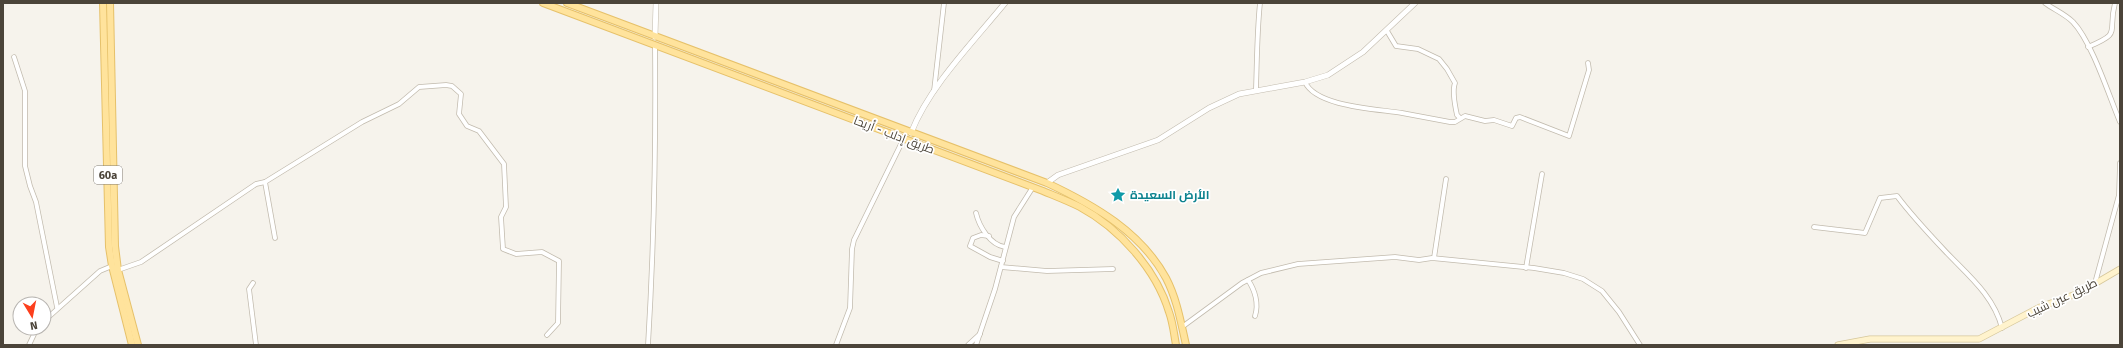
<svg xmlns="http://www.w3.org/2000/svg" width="2123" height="348" font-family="'Fira Sans',Cairo,sans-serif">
	<rect width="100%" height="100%" fill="#f6f3ec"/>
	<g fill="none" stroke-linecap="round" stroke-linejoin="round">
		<!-- minor casing -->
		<g stroke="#c2bbae" stroke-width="5.5">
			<g id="minor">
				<path d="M2045 3C2053 9 2065 14 2073 22 2092 42 2109 96 2120 122"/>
				<path d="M1387 31 1396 46 1418 49 1439 59 1447 69 1455 83C1452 91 1455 106 1457 115L1460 118"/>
				<path d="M2088 47C2123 32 2107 34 2115 3"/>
				<polyline points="14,57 25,91 25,166 30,186 36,202 57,307"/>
				<path d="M1305 82C1316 107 1378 109 1402 113 1418 116 1434 119 1450 122H1455L1465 116 1485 121 1494 120 1512 126 1516 118 1520 117 1569 136 1589 70 1588 63"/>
				<path d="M1256 89C1257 60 1257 32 1260 3"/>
				<polyline points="934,91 944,3"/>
				<polyline points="265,182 275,238"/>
				<path d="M976 213C979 226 990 245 1005 247"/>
				<path d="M1814 227 1865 233 1880 198 1897 196C1912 216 1929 234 1946 252 1968 275 1994 296 2002 328"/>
				<polyline points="989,236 981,235 973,238 970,246 990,257 1003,261"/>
				<polyline points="1434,258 1446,179"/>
				<polyline points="1001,267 1047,271 1113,269"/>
				<polyline points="1526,268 1542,174"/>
				<polyline points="118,270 141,262 256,184 265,182 362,122 399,104 419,87 446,85 452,86 461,94 459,114 467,126 479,131 504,164 506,207 501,217 503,249 516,254 542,252 559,261 558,323 547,335"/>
				<path d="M1248 280C1255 290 1259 304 1255 316"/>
				<polyline points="253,283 249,289 256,345"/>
				<polyline points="2095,283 2119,195 2120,163"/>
				<polyline points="44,321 100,271 112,266"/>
				<polyline points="1182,327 1242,283 1261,273 1298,264 1395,257 1419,260 1432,258 1534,268 1564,273 1583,279 1602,291 1619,312 1640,345"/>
				<polyline points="29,345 37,328"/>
				<path d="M648 345C654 245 656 145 655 45"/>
				<polyline points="836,345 850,308 852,249 854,240 904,138"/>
				<polyline points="968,345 980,334"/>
				<polyline points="976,345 995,289 1014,217 1033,187"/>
			</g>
		</g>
		<!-- tertiary casing -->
		<g stroke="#c2bbae" stroke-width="6">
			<g id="tertiary">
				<polyline points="655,37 656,3"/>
				<path d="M911 133C929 87 973 42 1005 3"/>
				<polyline points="1047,183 1058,175 1158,140 1209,108 1239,94 1305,82 1328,75 1363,52 1415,3"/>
			</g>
		</g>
		<!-- secondary casing -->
		<g stroke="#d6c79b" stroke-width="7">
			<polyline id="secondary" points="1838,345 1870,339 1979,339 2040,307 2079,293 2120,269"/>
		</g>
		<!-- primary casing -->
		<g stroke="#e6c16a" stroke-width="8">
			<g id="primary">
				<polyline points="103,3 109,247 112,266 132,345"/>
				<polyline points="110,3 115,246 118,270 138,345"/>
				<path d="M543 3 1043 191C1055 196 1068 201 1080 207 1119 228 1156 269 1169 312 1173 323 1174 334 1176 345"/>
				<path d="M567 3 1047 183C1094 205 1141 232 1166 278 1177 299 1181 323 1186 345"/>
			</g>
		</g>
		<!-- minor -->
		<use href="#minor" stroke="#fff" stroke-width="4"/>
		<!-- tertiary -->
		<use href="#tertiary" stroke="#fff" stroke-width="5"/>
		<!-- secondary -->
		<use href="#secondary" stroke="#fff3cd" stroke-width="5.5"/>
		<!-- primary -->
		<use href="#primary" stroke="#ffe39c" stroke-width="6"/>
	</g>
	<!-- icons -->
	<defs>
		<g id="sight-bare" transform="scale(1.2)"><path d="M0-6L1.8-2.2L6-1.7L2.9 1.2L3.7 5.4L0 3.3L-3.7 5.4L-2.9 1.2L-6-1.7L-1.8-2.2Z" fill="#0f9aa8" stroke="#fff" stroke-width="2.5" paint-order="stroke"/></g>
	</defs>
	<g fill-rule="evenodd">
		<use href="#sight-bare" x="1118" y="195"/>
	</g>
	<g text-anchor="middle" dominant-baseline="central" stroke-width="3.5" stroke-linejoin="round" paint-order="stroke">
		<!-- shield labels -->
		<rect fill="#fff" stroke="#817c74" stroke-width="1" x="94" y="166" width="28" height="18" rx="3"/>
		<g font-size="11" font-weight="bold" fill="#4b4439">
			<text x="108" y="175">60a</text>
		</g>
		<!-- street labels -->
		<g font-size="12" fill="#4b4439" stroke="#fff">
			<text transform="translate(894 135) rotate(21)">طريق إدلب - أريحا</text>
			<text transform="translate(2062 298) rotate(-25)">طريق عين شيب</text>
		</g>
		<!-- culture labels -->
		<g font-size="12" font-weight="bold" fill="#0d838f" stroke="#fff" text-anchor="start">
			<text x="1130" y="195">الأرض السعيدة</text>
		</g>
	</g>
	<!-- border -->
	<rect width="2123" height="348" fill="none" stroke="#4b4439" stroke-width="8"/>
	<!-- north arrow -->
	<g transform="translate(32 316) rotate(170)"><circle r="19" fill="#ffffff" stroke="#b7b4b0"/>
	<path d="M0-3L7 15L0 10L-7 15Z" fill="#fc3f1d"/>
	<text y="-6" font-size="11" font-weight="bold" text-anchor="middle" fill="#4b4439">N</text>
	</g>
</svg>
